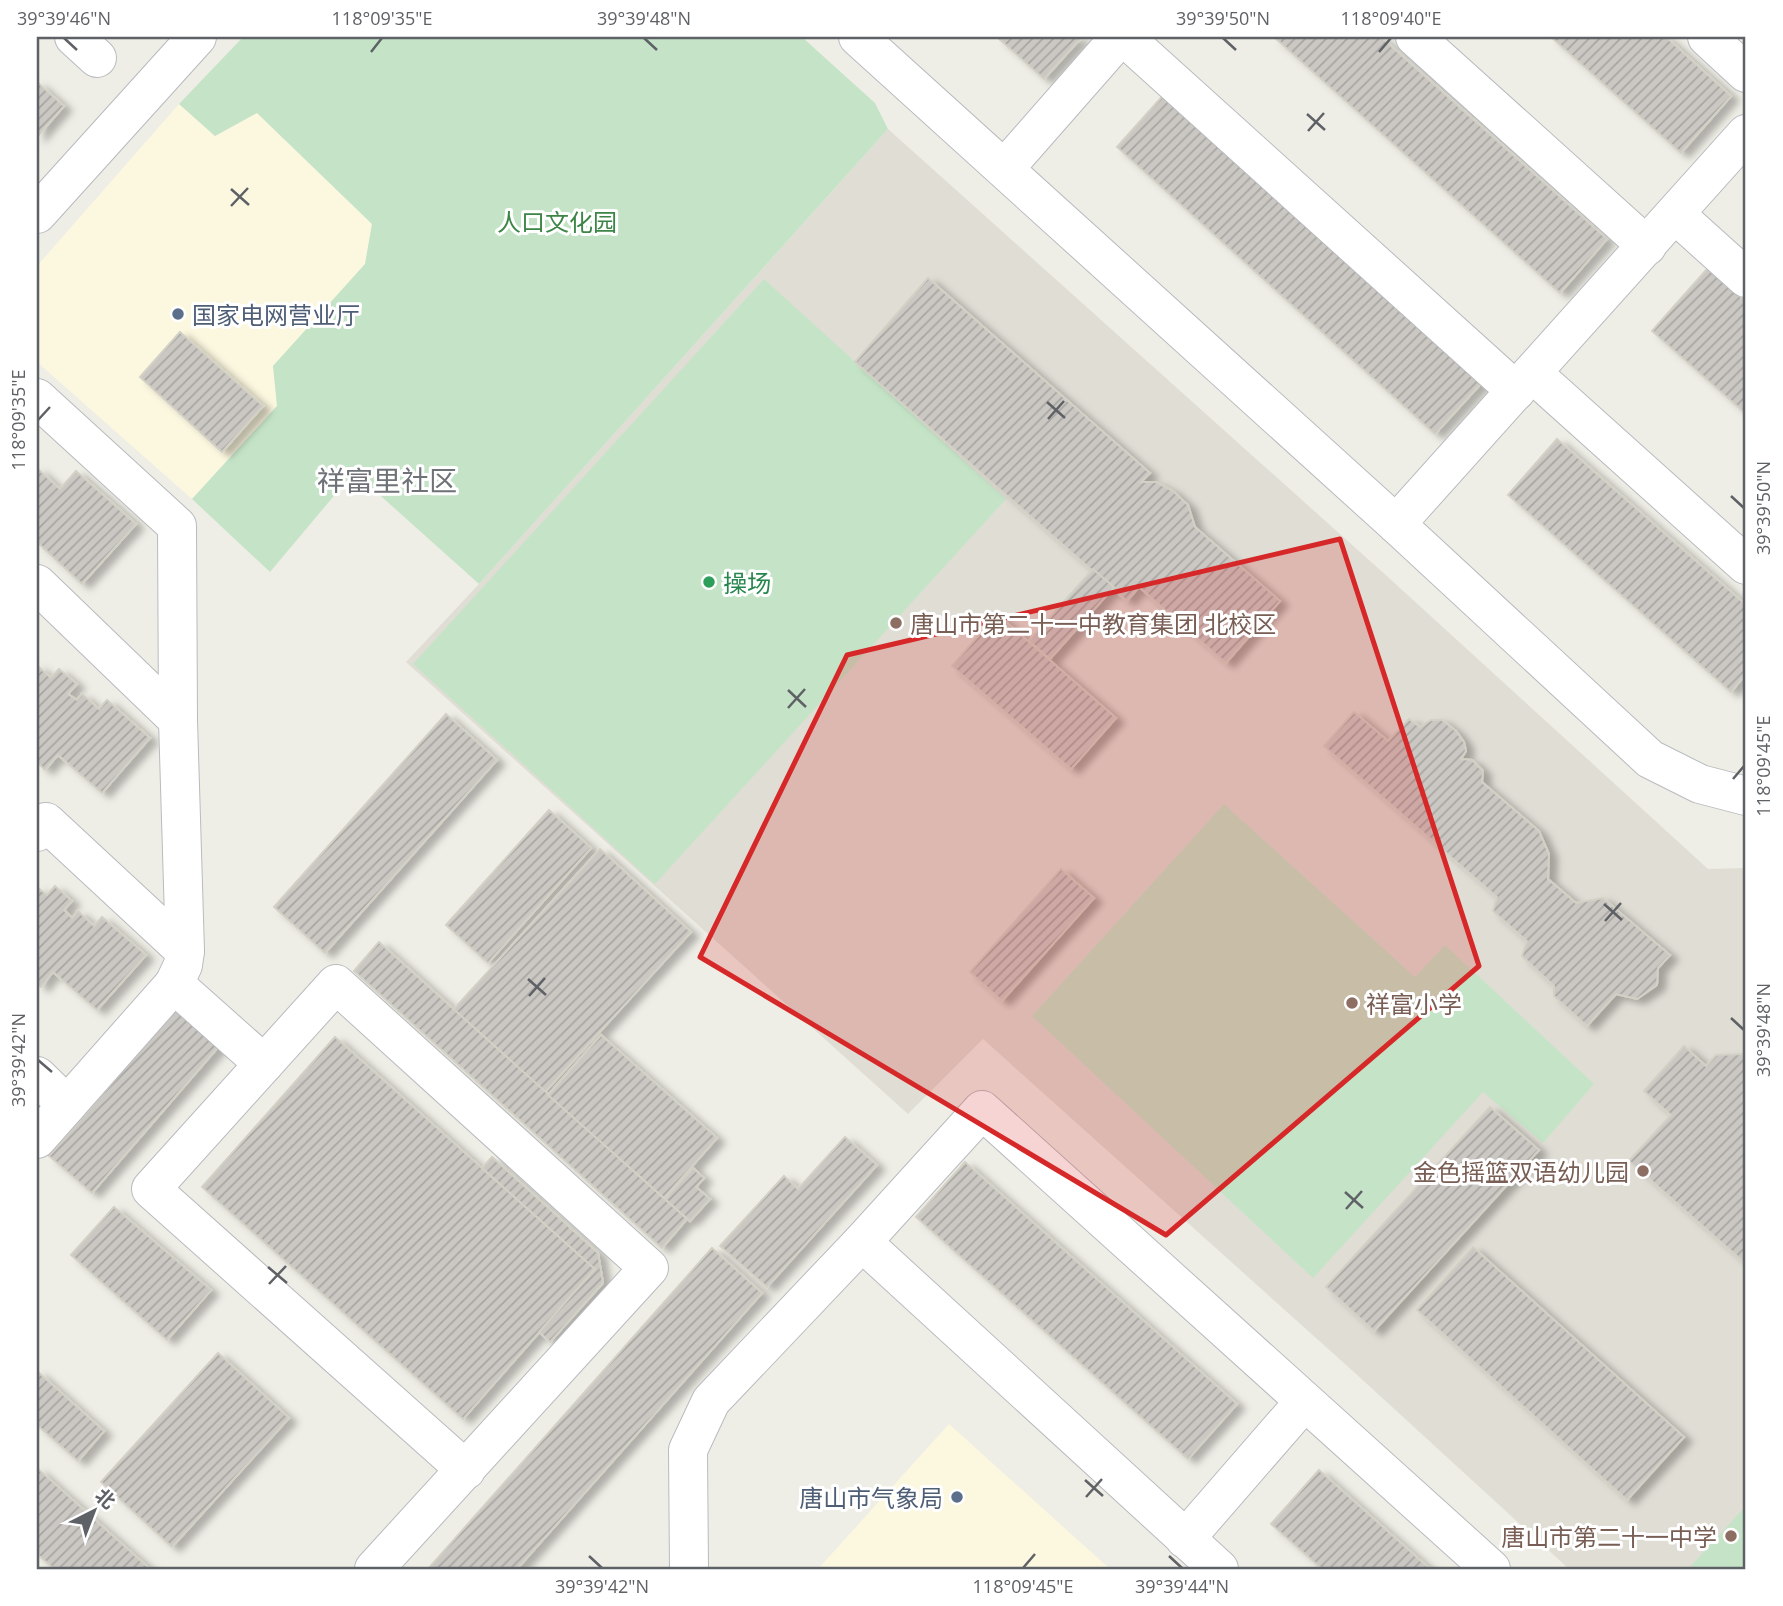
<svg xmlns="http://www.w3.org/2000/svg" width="1783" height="1606" font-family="'Open Sans','Noto Sans SC',sans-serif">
	<defs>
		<pattern id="building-hatch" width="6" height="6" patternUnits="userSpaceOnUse" patternTransform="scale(1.75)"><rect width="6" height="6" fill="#cbc8c3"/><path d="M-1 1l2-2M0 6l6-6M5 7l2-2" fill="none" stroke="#a8a6a2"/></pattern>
		<filter id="shadow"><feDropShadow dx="8" dy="4.5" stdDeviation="3.5" flood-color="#0004"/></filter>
	</defs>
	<rect width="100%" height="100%" fill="#efeee6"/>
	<!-- commercial -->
	<g fill="#fcf7df">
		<polygon points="179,104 215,136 257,113 372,224 365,264 273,366 277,406 192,499 37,362 37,266"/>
		<polygon points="949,1424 1110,1569 818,1569"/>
	</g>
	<!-- education -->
	<polygon fill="#dfddd4" points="888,129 1389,578 1708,869 1746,868 1746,1569 1569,1569 1355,1373 983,1039 908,1114 406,662 479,584"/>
	<!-- green -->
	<g fill="#c5e4c7">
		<polygon points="243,37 802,37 875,103 888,129 479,584 354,472 270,572 192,499 277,406 273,366 365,264 372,224 257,113 215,136 179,104"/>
		<polygon points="764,279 1006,499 655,884 413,664"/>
		<polygon points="1224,804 1415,977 1445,945 1594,1084 1543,1143 1483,1092 1313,1278 1032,1016"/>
		<polygon points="1746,1506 1746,1569 1688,1569"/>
	</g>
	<!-- building -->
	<g fill="url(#building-hatch)" stroke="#d3d0c5" stroke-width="2" filter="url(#shadow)">
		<polygon points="997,37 1082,37 1044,79"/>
		<polygon points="1274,37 1381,37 1607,239 1560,293"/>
		<polygon points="1551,37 1666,37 1731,96 1681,153"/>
		<polygon points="37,82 64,106 37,137"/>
		<polygon points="1168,90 1487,377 1435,434 1117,147"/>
		<polygon points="1708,268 1746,302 1746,414 1652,331"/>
		<polygon points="928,278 1150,473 1141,482 1156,482 1173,491 1188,505 1195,527 1280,601 1226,663 1139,587 1127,601 855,362"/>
		<polygon points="180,332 263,406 222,452 140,377"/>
		<polygon points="1557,439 1746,605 1746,674 1731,692 1508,495"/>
		<polygon points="37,468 60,489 76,471 136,524 82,584 37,542"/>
		<polygon points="1093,569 1114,587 1050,659 1029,641"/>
		<polygon points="997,614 1116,718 1071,769 952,666"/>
		<polygon points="37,665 51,678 59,669 77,684 68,694 77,700 82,694 99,709 107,700 150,738 102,793 58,755 45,770 37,762"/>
		<polygon points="1354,712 1388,741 1409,719 1420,727 1431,720 1442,720 1456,731 1464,742 1466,751 1461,759 1472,760 1483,771 1482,782 1539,831 1549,854 1548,879 1576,903 1603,898 1670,955 1658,968 1657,985 1637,999 1616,994 1587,1026 1554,996 1554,986 1522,956 1527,941 1493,911 1497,897 1324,746"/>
		<polygon points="446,714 497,760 325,953 274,907"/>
		<polygon points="549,810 591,848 488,963 446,925"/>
		<polygon points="600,849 691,932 543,1094 452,1011"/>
		<polygon points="1061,869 1094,898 1002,1001 970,972"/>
		<polygon points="55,886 72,901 64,910 72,918 78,911 94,926 102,917 146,955 97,1010 53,972 41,987 37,984 37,887 47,895"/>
		<polygon points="379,942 687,1219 662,1248 354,971"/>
		<polygon points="177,1008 220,1045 92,1193 49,1156"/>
		<polygon points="601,1035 717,1138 664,1198 548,1095"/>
		<polygon points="335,1037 595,1269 463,1419 202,1187"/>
		<polygon points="1684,1046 1706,1066 1716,1055 1746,1054 1746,1264 1629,1161 1671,1115 1644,1091"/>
		<polygon points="1490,1107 1539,1150 1374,1331 1326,1287"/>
		<polygon points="845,1137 877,1165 767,1287 720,1246 784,1176 798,1189"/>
		<polygon points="492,1157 598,1253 603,1283 550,1342 539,1332 595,1269 482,1168"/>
		<polygon points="965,1162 1237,1404 1188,1459 916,1217"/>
		<polygon points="693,1168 704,1178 696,1187 710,1199 690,1221 665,1199"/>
		<polygon points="114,1207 211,1290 167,1340 71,1255"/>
		<polygon points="1473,1247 1684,1437 1627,1500 1417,1310"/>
		<polygon points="712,1248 762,1293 517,1569 428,1569"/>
		<polygon points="218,1353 289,1418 172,1547 101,1482"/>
		<polygon points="37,1371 104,1431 78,1461 37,1425"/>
		<polygon points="37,1468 150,1569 54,1569 37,1554"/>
		<polygon points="1319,1470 1430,1569 1322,1569 1271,1524"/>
	</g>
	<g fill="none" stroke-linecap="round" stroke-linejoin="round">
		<!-- minor casing -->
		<g stroke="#b8bbbf" stroke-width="40">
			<g id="minor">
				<polyline points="74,37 97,58"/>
				<polyline points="858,37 1396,524 1650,759 1700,784 1746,796"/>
				<polyline points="1124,37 1516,391"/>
				<polyline points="1415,37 1647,246"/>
				<polyline points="1707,37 1746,73"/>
				<polyline points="1005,168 1120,37"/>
				<polyline points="37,214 197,37"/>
				<polyline points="1675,214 1746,278"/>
				<polyline points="1532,373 1746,565"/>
				<polyline points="37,398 177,526 178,720 185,951 183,965 174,984"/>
				<polyline points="1396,524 1746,134"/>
				<polyline points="37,584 178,720"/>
				<polyline points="37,832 46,822 185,951"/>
				<polyline points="37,1076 67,1105"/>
				<polyline points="37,1139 174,984 264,1064"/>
				<polyline points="862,1242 1219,1569"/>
				<polyline points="1185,1539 1304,1402"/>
				<polyline points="374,1569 649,1268 336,984 151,1189 466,1470"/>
				<polyline points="689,1569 688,1450 711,1401 862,1242 982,1110 1491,1569"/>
			</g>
		</g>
		<!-- minor -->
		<use href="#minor" stroke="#fff" stroke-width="38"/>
	</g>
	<!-- marked area -->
	<path fill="#d62828" fill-opacity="0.2" stroke="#d62828" stroke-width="5" stroke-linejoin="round" d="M1340 539 1479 966 1166 1235 700 957 847 655Z"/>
	<!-- ticks -->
	<path fill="none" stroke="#5e6165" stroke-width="2.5" d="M64 38 77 50M644 38 657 50M1223 38 1236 50M371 52 382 38M1379 52 1391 38M1307 114 1325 130M1308 131 1324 113M231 189 249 205M231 206 248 188M1047 402 1065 418M1048 419 1064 401M38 420 50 407M1731 496 1744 508M788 690 806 707M788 708 805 689M1733 779 1744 766M1604 904 1622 920M1605 921 1621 903M528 979 546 995M529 996 545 978M1731 1018 1744 1030M38 1060 52 1072M1345 1192 1363 1208M1346 1209 1362 1191M268 1267 287 1283M269 1284 286 1266M1085 1480 1103 1496M1086 1497 1102 1479M589 1556 602 1568M1169 1556 1182 1568M1023 1568 1035 1554"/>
	<!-- markers -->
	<g fill="#5c6f8a" stroke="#fff" stroke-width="2.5">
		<circle cx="178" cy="314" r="7"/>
		<circle cx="957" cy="1497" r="7"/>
	</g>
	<circle fill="#2e9e5b" stroke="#fff" stroke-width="2.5" cx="709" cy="582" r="7"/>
	<g fill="#8d6e63" stroke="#fff" stroke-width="2.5">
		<circle cx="896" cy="623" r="7"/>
		<circle cx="1352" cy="1003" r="7"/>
		<circle cx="1643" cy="1171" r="7"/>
		<circle cx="1731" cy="1536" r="7"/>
	</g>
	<g text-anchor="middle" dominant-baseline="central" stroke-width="6" stroke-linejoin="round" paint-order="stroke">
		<!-- park labels -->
		<g font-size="24" fill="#3d8546" stroke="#fff">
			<text x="557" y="221">人口文化园</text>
		</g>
		<!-- service labels -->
		<g font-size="24" fill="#4e5e75" stroke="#fff" text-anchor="start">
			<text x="192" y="314">国家电网营业厅</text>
			<text x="943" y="1497" text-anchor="end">唐山市气象局</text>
		</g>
		<!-- leisure labels -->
		<g font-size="24" fill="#27864d" stroke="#fff" text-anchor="start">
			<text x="723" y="582">操场</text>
		</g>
		<!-- education labels -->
		<g font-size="24" fill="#785e54" stroke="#fff" text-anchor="start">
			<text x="910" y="623">唐山市第二十一中教育集团 北校区</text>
			<text x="1366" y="1003">祥富小学</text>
			<text x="1629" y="1171" text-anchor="end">金色摇篮双语幼儿园</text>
			<text x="1717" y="1536" text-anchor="end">唐山市第二十一中学</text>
		</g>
		<!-- quarter labels -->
		<g font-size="28" fill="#6f7277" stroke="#fff">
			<text x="387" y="480">祥富里社区</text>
		</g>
	</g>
	<!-- border -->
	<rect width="1783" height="1606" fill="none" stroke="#ffffff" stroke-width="77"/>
	<!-- north arrow -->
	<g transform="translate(94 1511) rotate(42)" stroke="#ffffff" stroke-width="5" paint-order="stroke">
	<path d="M0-5L12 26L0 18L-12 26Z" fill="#5e6165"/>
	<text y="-10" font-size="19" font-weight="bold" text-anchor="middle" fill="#5e6165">北</text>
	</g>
	<rect x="38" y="38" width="1706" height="1530" fill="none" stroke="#5e6165" stroke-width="2.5"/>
	<g font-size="18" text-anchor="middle" fill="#5e6165">
		<text x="64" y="25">39°39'46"N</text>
		<text x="382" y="25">118°09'35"E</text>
		<text x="644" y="25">39°39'48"N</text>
		<text x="1223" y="25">39°39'50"N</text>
		<text x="1391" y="25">118°09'40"E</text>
		<text transform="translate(19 420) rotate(-90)" y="6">118°09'35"E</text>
		<text transform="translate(1764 508) rotate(-90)" y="6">39°39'50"N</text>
		<text transform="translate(1764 766) rotate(-90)" y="6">118°09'45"E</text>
		<text transform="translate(1764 1030) rotate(-90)" y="6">39°39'48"N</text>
		<text transform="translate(19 1060) rotate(-90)" y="6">39°39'42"N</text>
		<text x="602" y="1593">39°39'42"N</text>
		<text x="1023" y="1593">118°09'45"E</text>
		<text x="1182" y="1593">39°39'44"N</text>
	</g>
</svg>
